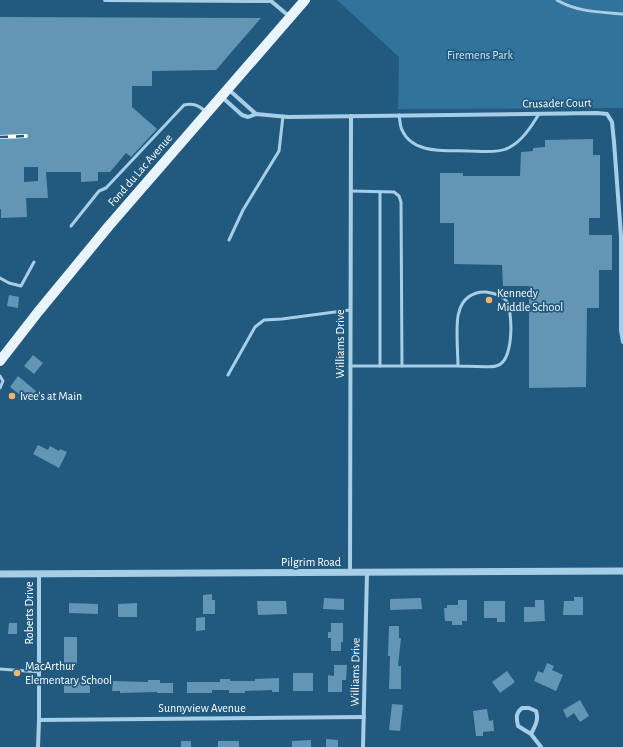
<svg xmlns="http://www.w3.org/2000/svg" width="623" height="747" font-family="'Alegreya Sans',sans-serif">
	<rect width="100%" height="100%" fill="#225a7f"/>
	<!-- green -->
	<polygon fill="#32739b" points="337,0 623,0 623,108 398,109 399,57"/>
	<!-- building -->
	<g fill="#6395b4" fill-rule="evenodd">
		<path d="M0 17 261 18 216 70 152 71V86H132V107L157 129 131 157 126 153 110 172H98V181L81 182V172H46L48 198H26L27 217 1 218V209H0ZM24 167H38V181L24 182Z"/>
		<polygon points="593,139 593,155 600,155 600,218 589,218 589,235 612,235 612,270 599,270 599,308 587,308 586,387 529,388 529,286 503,286 502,265 454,264 454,223 440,223 440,173 463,173 463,176 520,176 521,152 533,151 533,148 545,147 545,140"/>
		<polygon points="9,295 19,297 18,308 7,306"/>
		<polygon points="33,355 43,363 34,374 24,366"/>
		<polygon points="18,376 36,391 28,401 10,387"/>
		<polygon points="38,445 48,450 50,446 59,451 60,449 67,452 59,468 33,454"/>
		<polygon points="212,594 212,600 215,600 215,614 203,614 203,595"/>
		<polygon points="574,597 583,597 583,615 563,615 564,601 574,601"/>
		<polygon points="324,598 344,599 344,610 323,609"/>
		<polygon points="421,598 422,609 390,610 390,599"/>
		<polygon points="458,600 467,600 467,621 462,621 462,625 452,625 452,621 445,621 444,608 447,608 447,605 458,605"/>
		<polygon points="535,600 544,600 545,621 524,622 524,607 535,607"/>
		<polygon points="257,601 286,601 287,614 258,615"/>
		<polygon points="484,601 505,601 505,622 497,622 497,618 484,618"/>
		<polygon points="69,603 98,604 98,614 69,613"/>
		<polygon points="137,603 137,617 118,617 118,604"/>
		<polygon points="205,617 205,630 196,631 196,618"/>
		<polygon points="9,623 17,623 17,634 8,634"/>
		<polygon points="331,623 343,623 343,642 341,642 341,651 331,651 331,638 328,638 328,632 331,632"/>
		<polygon points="389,626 399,626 399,638 401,638 398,666 401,666 401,689 389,689 390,656 388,656"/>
		<polygon points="64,637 77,637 77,666 64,665"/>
		<polygon points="547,663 554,666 552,670 563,675 556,691 534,681 538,671 543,673"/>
		<polygon points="334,665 347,665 346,680 342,680 342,692 328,692 328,675 334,676"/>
		<polygon points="507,671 515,682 500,693 492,682"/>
		<rect x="293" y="673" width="20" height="18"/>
		<polygon points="279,678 279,692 272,692 272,690 245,691 245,693 229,693 229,690 212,690 212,693 187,693 187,682 220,682 220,679 230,679 230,681 255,681 255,679"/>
		<polygon points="148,680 160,680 160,683 173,683 173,693 157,693 157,692 120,693 120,691 112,691 113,681 148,682"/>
		<rect x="64" y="682" width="26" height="11"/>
		<polygon points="580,700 589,716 580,722 574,713 567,718 563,710"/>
		<polygon points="392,704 403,705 400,731 389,730"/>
		<polygon points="487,709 489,721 493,720 494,731 483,732 483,736 476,736 473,711"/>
		<polygon points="326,739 338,740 338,747 326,747"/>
		<polygon points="311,740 311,747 292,747 292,741"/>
		<rect x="181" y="741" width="10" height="6"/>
		<rect x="218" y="741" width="21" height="6"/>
	</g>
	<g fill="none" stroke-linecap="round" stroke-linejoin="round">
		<!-- service -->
		<g stroke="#a7cee7" stroke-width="3">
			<path d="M557 0C576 12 601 12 623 14"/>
			<path d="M399 115C400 120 400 126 402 130 413 155 447 150 469 151 479 151 497 153 506 149 521 143 531 127 539 114"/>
			<polyline points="351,191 394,192 399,196 401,202 402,366"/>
			<polyline points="380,192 380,366"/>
			<path d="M71 226 99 191 106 188 184 105C193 103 198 105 205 111"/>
			<polyline points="229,240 243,210 279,151 283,116"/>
			<polyline points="0,278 9,283 21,286 34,262"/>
			<path d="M350 366C386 366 421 366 457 366 466 366 489 368 496 366 514 362 513 315 507 302 503 295 493 293 486 292 473 291 462 299 459 312 455 322 458 354 458 366"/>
			<polyline points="228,375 255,327 264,320 282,319 350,310"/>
			<polyline points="0,376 3,381 0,388"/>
			<polyline points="0,669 39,672"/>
		</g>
		<!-- minor -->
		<g stroke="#a7cee7" stroke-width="4">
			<polyline points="105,0 271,1 290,17"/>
			<polyline points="228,89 256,114"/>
			<polyline points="222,97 242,115 248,117 256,114 288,117 597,113 607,114 612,122 614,142 621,236 621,330 623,342"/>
			<polyline points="350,572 351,116"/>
			<polyline points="39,720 364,717"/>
			<path d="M531 734C535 726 539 720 536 711L529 708H522C516 713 516 717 518 726L531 734 541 747"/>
			<polyline points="38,747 39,720 39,574"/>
			<polyline points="363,747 367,572"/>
		</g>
		<!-- tertiary -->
		<polyline stroke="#a7cee7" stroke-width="7" points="0,574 623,571"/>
		<!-- primary -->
		<polyline stroke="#e9f4fd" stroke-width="10" points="0,361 38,312 108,227 305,0"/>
		<!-- rail casing -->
		<g stroke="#fff" stroke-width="4">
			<polyline id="rail" points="0,137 26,136"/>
		</g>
		<!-- rail -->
		<use href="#rail" stroke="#225a7f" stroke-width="2.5" stroke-dasharray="8" stroke-linecap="butt"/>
	</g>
	<!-- markers -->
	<g fill="#f3b569" stroke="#225a7f" stroke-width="1.5">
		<circle cx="489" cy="300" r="4"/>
		<circle cx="12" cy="396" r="4"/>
		<circle cx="17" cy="673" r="4"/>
	</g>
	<g text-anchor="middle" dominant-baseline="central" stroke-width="3.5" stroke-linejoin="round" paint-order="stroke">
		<!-- park labels -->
		<g font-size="12" fill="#cbe5f5" stroke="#225a7f">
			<text x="480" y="55">Firemens Park</text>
		</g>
		<!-- street labels -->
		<g font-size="12" fill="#fff" stroke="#225a7f">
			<text transform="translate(557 103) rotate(-1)">Crusader Court</text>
			<text transform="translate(140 170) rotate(-49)">Fond du Lac Avenue</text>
			<text transform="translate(340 344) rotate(-90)">Williams Drive</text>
			<text x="311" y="562">Pilgrim Road</text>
			<text transform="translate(29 613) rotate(-90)">Roberts Drive</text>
			<text transform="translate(355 672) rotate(-89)">Williams Drive</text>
			<text x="202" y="708">Sunnyview Avenue</text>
		</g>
		<!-- poi labels -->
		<g font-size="12" fill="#fff" stroke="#225a7f" text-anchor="start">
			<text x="497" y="293">Kennedy<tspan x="497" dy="14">Middle School</tspan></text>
			<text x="20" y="396">Ivee's at Main</text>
			<text x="25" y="666">MacArthur<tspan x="25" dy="14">Elementary School</tspan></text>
		</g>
	</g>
</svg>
